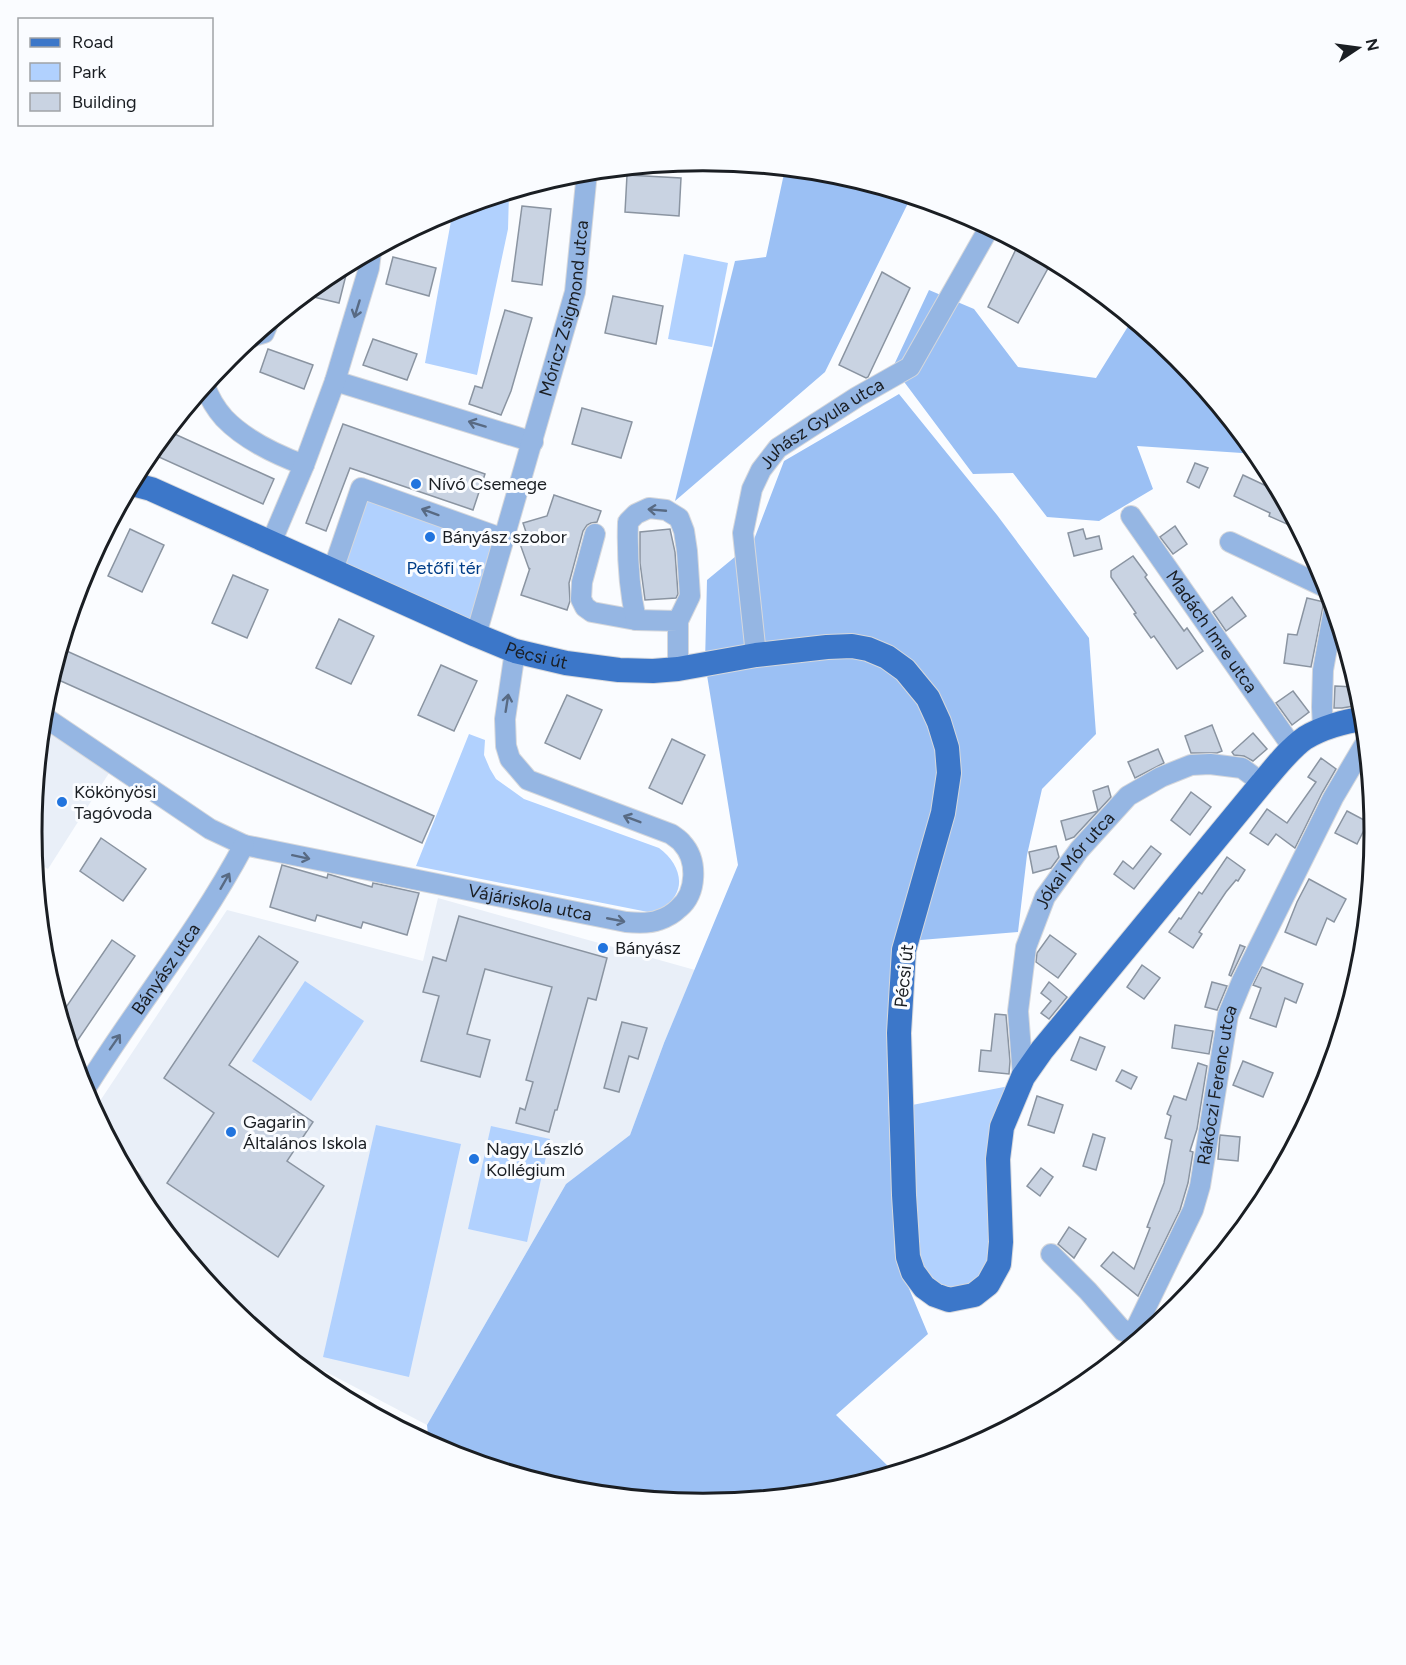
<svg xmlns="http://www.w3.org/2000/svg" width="1406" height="1665" font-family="Figtree,sans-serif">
	<rect width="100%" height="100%" fill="#fafcff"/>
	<!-- built -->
	<g fill="#e9eff8">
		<polygon points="42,728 109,773 48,869 34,861 32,832"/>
		<polygon points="438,898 695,970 664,1043 630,1135 566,1184 427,1425 273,1344 255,1329 229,1293 204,1277 144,1188 140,1171 134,1164 116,1153 94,1110 227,910 423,961"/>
	</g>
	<!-- green -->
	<g fill="#b1d1fe">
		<polygon points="509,193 508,229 477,375 425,363 451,221 452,210"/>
		<polygon points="684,254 728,263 712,347 668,339"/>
		<polygon points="361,488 504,539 476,635 333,570"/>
		<path d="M469 734 485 740 484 755 490 769 496 779 524 799 659 848C681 864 689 892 662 908 658 910 653 911 648 912L416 866Z"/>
		<polygon points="305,981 364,1021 311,1101 252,1061"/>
		<polygon points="1019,1084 1007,1113 999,1264 949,1300 908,1257 902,1107"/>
		<polygon points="376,1125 461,1144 409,1377 323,1357"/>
		<polygon points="491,1126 550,1139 527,1242 468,1229"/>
	</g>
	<!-- forest -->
	<g fill="#9bc0f4">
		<polygon points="785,169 834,174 911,197 825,372 675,501 735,261 766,257"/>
		<polygon points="929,290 974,309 1018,367 1096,378 1132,320 1178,358 1257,454 1137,446 1153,489 1099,521 1047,517 1013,473 973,474 893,367"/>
		<polygon points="899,394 997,515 1089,638 1096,734 1042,789 1027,855 1018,932 896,942 890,1003 888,1095 895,1255 928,1334 836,1415 895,1473 834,1491 703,1504 572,1491 446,1453 429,1444 427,1425 566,1184 630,1135 664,1043 738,865 705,663 707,580 753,542 784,461"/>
	</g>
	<!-- building -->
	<g fill="#c9d3e2" stroke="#8a94a1" stroke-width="1.5">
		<polygon points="627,175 681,178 679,216 625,212"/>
		<polygon points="522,206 551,209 542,285 512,281"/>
		<polygon points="1019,243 1052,261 1018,323 988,307"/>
		<polygon points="393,257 436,268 429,296 386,284"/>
		<polygon points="335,272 346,275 339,303 305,295"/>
		<polygon points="882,272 910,288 868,377 866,378 839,365"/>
		<polygon points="613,296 663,306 656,344 605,333"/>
		<polygon points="505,310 532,318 511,391 501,415 469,404 475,386 482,388"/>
		<polygon points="373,339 417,354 407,380 363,365"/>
		<polygon points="268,349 313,365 304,389 260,372"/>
		<polygon points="582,408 632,422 621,458 572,444"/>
		<polygon points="343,424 485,474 473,510 350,468 326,531 306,523"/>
		<polygon points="168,431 274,479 263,504 150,453"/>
		<polygon points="1195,463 1208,468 1199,488 1187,482"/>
		<polygon points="1243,475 1279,492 1298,529 1269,516 1270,513 1234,496"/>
		<polygon points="554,495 601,511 597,522 591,523 587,525 583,531 569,583 570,601 567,610 521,595 530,568 529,569 519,541 528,538 523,523 547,516"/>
		<polygon points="1175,526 1187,544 1173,554 1160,537"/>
		<polygon points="130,529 164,545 142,592 108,576"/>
		<polygon points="670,529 675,552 678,594 676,598 645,600 640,563 640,532"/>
		<polygon points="1083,529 1086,539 1099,536 1102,549 1074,556 1068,533"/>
		<polygon points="1133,556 1147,575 1145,577 1184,631 1187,628 1203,651 1177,669 1154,636 1151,638 1134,614 1136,613 1111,577 1111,571"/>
		<polygon points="233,575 268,590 247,638 212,623"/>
		<polygon points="1232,597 1246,616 1226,631 1213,612"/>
		<polygon points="1307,598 1324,602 1311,667 1284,663 1288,634 1297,635"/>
		<polygon points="339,619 374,636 351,684 316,668"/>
		<polygon points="60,648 434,816 422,843 52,677"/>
		<polygon points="441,665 477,681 454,731 418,715"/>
		<polygon points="1335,686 1355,687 1354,706 1342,708 1334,708"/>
		<polygon points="1293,691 1309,712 1292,725 1276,703"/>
		<polygon points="567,695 602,710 580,759 545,743"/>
		<polygon points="1212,725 1222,751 1217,753 1191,753 1185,736"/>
		<polygon points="1253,733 1267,749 1253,761 1244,756 1234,755 1232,752"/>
		<polygon points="672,739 705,755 682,804 649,788"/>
		<polygon points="1158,749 1164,763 1135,778 1128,762"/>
		<polygon points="1321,758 1336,769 1322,793 1295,848 1276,834 1268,845 1250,833 1267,809 1287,823 1316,782 1308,777"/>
		<polygon points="1108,786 1111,797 1074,837 1066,840 1061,821 1098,811 1093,791"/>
		<polygon points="1191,792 1211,807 1190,835 1171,820"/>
		<polygon points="1347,811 1368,822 1357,844 1335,833"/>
		<polygon points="101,838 146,869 123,901 80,871"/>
		<polygon points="1056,846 1059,857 1051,868 1033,873 1029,852"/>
		<polygon points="1151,846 1161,854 1134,889 1114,874 1123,861 1133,869"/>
		<polygon points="1227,857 1245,870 1238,881 1236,880 1226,892 1199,932 1202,934 1193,948 1169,932 1179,918 1181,919 1199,892 1202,894"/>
		<polygon points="282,865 327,878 328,874 372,887 373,883 419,893 407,935 363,922 361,928 317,915 315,921 270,907"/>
		<polygon points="1309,879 1346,899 1334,922 1327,918 1316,945 1285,932 1297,902"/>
		<polygon points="459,916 607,958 596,1000 588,998 557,1110 555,1110 549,1132 516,1123 520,1108 525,1110 533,1082 526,1080 552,987 485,969 467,1034 490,1040 480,1077 421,1061 439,996 423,992 433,957 446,961"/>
		<polygon points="1050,935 1076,954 1058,978 1036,962 1037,953"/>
		<polygon points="259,936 298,962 229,1065 313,1122 287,1161 324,1186 278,1257 167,1183 214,1113 164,1078"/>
		<polygon points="112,940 135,956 71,1050 60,1016"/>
		<polygon points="1240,945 1245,947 1231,976 1229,975"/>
		<polygon points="1142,965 1160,978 1144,999 1127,987"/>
		<polygon points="1262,967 1303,984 1296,1003 1285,998 1276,1027 1250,1018 1261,988 1253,985"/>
		<polygon points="1049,982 1067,997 1049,1019 1041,1013 1051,1001 1041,993"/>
		<polygon points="1212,982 1227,986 1217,1010 1205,1007"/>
		<polygon points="995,1014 1006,1015 1010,1061 1009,1074 979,1071 981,1050 991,1051"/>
		<polygon points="622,1022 647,1028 638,1059 629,1056 619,1092 604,1088"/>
		<polygon points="1175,1025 1213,1031 1209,1054 1172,1048"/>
		<polygon points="1080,1037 1105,1047 1096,1070 1071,1060"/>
		<polygon points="1243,1061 1273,1073 1263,1097 1233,1085"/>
		<polygon points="1198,1063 1207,1066 1197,1129 1190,1151 1193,1152 1188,1183 1180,1210 1138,1296 1101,1266 1113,1252 1134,1269 1150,1228 1147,1227 1164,1183 1172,1140 1165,1138 1171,1116 1167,1114 1174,1096 1186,1100"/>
		<polygon points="1122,1070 1137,1077 1131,1089 1116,1081"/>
		<polygon points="1037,1096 1063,1105 1054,1133 1028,1125"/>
		<polygon points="1093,1134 1105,1138 1096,1170 1083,1166"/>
		<polygon points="1220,1135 1240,1137 1238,1161 1218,1159"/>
		<polygon points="1041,1168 1053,1177 1040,1196 1027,1186"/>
		<polygon points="1069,1227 1086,1239 1074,1258 1058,1244"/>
	</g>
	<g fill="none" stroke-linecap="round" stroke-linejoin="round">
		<!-- minor casing -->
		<g stroke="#d6d8dc" stroke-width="22">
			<g id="minor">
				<polyline points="254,336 264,333 267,326"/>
				<polyline points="335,381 533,442"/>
				<path d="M205 386C209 397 216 409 224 418 244 439 277 455 304 465"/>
				<path id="s1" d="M1131 516 1293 748"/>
				<polyline points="595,534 582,582 581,599 585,607 592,612 636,620"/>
				<polyline points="1230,542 1327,588"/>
				<polyline points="271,543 304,465 335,381 369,268 371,252"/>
				<polyline points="333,570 361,488 504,539"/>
				<path d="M678 621 636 620C629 588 627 555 628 522L636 514 649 508 666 510 679 518 684 531 687 551 690 596 678 621V669"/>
				<path id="s2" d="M476 635 575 292 587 172"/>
				<path id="s3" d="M756 655 743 533 752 489 761 470 778 448 857 397 910 367 989 228"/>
				<path id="s4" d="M43 716 210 829 244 845 626 922C636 923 649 924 659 920 665 918 674 913 679 908 697 893 698 860 682 843 680 840 675 837 671 834L528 780 510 759 506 746 505 719 515 651"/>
				<polyline points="1323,729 1322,707 1323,670 1334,609"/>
				<path id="s5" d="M1023 1077 1018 1011 1026 947 1045 897 1079 850 1128 796 1161 777 1191 765 1210 764 1242 768 1262 783"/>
				<path id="s6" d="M84 1091C135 1008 198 932 244 845"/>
				<polyline points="131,1180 134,1185"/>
				<path id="s7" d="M1051 1254 1088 1291 1123 1331 1135 1330 1193 1210 1200 1186 1228 1015 1242 981 1333 798 1366 742"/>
			</g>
		</g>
		<!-- major casing -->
		<g stroke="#d6d8dc" stroke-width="26">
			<g id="major">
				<path id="s8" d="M132 484 151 489 476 635 515 651 566 663 619 670 653 671 678 669 756 655 827 647 852 646 868 649 887 657 905 670 928 698 939 722 947 748 949 773 943 813 904 950 899 1033 904 1195 908 1257 913 1272 924 1287 935 1295 949 1300 974 1295 988 1284 999 1264 1001 1242 998 1159 1002 1127 1023 1077 1042 1050 1262 783C1275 768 1288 750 1305 738 1321 728 1345 721 1363 719"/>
			</g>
		</g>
		<!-- minor -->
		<use href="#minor" stroke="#95b6e3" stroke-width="20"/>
		<!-- major -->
		<use href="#major" stroke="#3c77c9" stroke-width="24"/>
	</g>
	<!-- one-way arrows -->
	<defs><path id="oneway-shaft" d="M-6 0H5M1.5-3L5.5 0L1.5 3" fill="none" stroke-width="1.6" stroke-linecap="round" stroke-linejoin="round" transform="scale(1.5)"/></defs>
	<g stroke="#586a83">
		<use href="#oneway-shaft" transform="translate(357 309) rotate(107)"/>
		<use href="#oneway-shaft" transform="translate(477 424) rotate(-163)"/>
		<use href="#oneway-shaft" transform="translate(657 510) rotate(-175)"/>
		<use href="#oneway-shaft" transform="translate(430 512) rotate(-160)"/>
		<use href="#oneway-shaft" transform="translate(507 703) rotate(-81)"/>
		<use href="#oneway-shaft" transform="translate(632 819) rotate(-159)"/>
		<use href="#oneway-shaft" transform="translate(301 857) rotate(12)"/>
		<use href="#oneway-shaft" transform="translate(225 881) rotate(-60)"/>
		<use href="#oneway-shaft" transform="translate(616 920) rotate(11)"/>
		<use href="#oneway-shaft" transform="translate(115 1042) rotate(-55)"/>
	</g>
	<!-- markers -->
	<g fill="#2174de" stroke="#fafcff" stroke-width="2">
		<circle cx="416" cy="484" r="6"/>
		<circle cx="430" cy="537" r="6"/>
		<circle cx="62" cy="802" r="6"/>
		<circle cx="603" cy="948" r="6"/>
		<circle cx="231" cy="1132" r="6"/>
		<circle cx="474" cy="1159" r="6"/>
	</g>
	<g text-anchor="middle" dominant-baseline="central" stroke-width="6" stroke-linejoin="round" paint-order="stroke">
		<!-- street labels -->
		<g font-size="18" fill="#1a1e23" stroke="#fafcff">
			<text stroke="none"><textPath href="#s2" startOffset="339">Móricz Zsigmond utca</textPath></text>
			<text stroke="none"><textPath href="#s3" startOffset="266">Juhász Gyula utca</textPath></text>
			<text stroke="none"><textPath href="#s1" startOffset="141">Madách Imre utca</textPath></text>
			<text stroke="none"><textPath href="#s8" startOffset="440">Pécsi út</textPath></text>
			<text stroke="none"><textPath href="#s5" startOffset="231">Jókai Mór utca</textPath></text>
			<text stroke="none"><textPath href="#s4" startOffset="531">Vájáriskola utca</textPath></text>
			<text stroke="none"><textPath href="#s6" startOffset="147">Bányász utca</textPath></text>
			<text transform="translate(904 976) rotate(-84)">Pécsi út</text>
			<text stroke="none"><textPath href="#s7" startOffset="378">Rákóczi Ferenc utca</textPath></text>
		</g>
		<!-- poi labels -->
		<g font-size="18" fill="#1a1e23" stroke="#fafcff" text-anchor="start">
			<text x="428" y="484">Nívó Csemege</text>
			<text x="442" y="537">Bányász szobor</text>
			<text x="74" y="792">Kökönyösi<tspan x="74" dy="21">Tagóvoda</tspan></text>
			<text x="615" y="948">Bányász</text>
			<text x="243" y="1122">Gagarin<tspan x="243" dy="21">Általános Iskola</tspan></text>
			<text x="486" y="1149">Nagy László<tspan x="486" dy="21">Kollégium</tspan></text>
		</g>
		<!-- park labels -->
		<g font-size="18" fill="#003d87" stroke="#fafcff">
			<text x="444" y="568">Petőfi tér</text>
		</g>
	</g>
	<!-- crop -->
	<path d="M0 0H1406V1665H0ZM42 832a661 661 0 1 1 1322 0a661 661 0 1 1-1322 0Z" fill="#fafcff" fill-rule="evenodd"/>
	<path fill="none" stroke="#1a1e23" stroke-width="3" d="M42 832a661 661 0 1 1 1322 0a661 661 0 1 1-1322 0Z"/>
	<!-- legend -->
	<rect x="18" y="18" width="195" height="108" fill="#fafcff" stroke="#a0a3a7" stroke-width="1.5"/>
	<rect x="30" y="38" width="30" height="9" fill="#3c77c9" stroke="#a0a3a7" stroke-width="1.5"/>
	<text x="72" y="48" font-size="18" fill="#1a1e23">Road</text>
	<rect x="30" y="63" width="30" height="18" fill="#b1d1fe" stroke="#a0a3a7" stroke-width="1.5"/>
	<text x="72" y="78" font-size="18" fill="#1a1e23">Park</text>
	<rect x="30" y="93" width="30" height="18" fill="#c9d3e2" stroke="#a0a3a7" stroke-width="1.5"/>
	<text x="72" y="108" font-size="18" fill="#1a1e23">Building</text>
	<!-- north arrow -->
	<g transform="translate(1358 48) rotate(77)" stroke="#fafcff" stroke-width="4.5" paint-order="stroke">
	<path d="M0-4.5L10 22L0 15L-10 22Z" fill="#1a1e23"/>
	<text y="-9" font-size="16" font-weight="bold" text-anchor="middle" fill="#1a1e23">N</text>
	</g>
</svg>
